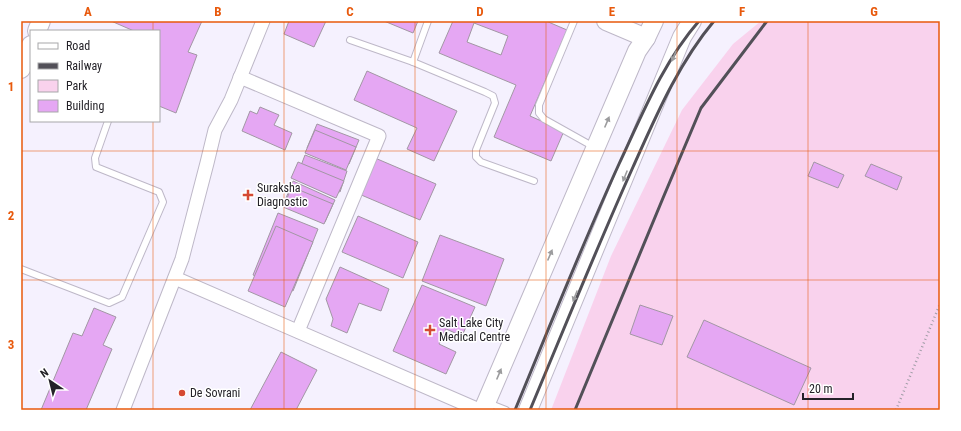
<svg xmlns="http://www.w3.org/2000/svg" width="961" height="431" font-family="'Roboto Condensed',sans-serif">
	<rect width="100%" height="100%" fill="#f5f1fe"/>
	<!-- green -->
	<polygon fill="#f9d2ed" points="761,21 940,21 940,410 551,410 611,256 682,110 733,44"/>
	<!-- building -->
	<g fill="#e5a7f3" stroke="#a297a4" fill-rule="evenodd">
		<polygon points="111,21 202,21 188,52 197,55 176,113 159,106 159,31 134,31"/>
		<polygon points="289,21 326,21 314,47 284,34"/>
		<polygon points="384,21 418,21 413,33"/>
		<path d="M453 21H546L567 30 530 116 564 131 551 161 494 137 516 85 439 53ZM474 23 508 36 501 55 467 42Z"/>
		<polygon points="367,71 457,111 434,161 407,149 417,128 354,100"/>
		<polygon points="260,107 279,115 274,125 292,133 285,150 242,131 250,111 257,114"/>
		<polygon points="317,124 359,140 349,164 307,148"/>
		<polygon points="315,130 356,147 346,170 305,153"/>
		<polygon points="305,155 347,171 340,192 297,176"/>
		<polygon points="375,158 436,184 420,220 359,194"/>
		<polygon points="298,162 344,181 336,198 291,178"/>
		<polygon points="814,162 844,175 838,188 808,176"/>
		<polygon points="871,164 902,177 897,190 865,176"/>
		<polygon points="293,181 335,200 325,222 284,203"/>
		<polygon points="292,187 333,204 324,224 283,207"/>
		<polygon points="278,213 318,229 293,291 253,275"/>
		<polygon points="358,216 418,242 403,278 342,252"/>
		<polygon points="276,226 313,242 285,307 248,291"/>
		<polygon points="440,235 504,259 486,306 422,281"/>
		<polygon points="340,267 389,289 381,311 359,303 347,333 331,326 333,319 326,299"/>
		<polygon points="422,285 475,307 462,336 446,329 439,344 456,352 446,374 393,351"/>
		<polygon points="640,305 673,316 662,345 630,334"/>
		<polygon points="94,308 116,317 103,345 112,349 86,410 41,410 73,333 82,336"/>
		<polygon points="704,320 811,368 794,405 687,357"/>
		<polygon points="281,352 317,370 296,410 250,410"/>
	</g>
	<g fill="none" stroke-linecap="round" stroke-linejoin="round">
		<!-- lane casing -->
		<g stroke="#beb8c8" stroke-width="8">
			<g id="lane">
				<polyline points="574,21 539,105 539,113 544,119 594,147"/>
				<polyline points="350,40 413,62 485,92 493,96 495,103 476,150 476,157 481,162 534,181"/>
				<polyline points="413,62 428,21"/>
				<polyline points="21,269 109,303 122,297 163,202 159,192 96,167 95,158 108,121"/>
				<polyline points="488,403 506,410"/>
			</g>
		</g>
		<!-- street casing -->
		<g stroke="#beb8c8" stroke-width="15">
			<g id="street">
				<polyline points="240,77 379,136 298,331"/>
				<polyline points="175,278 479,410"/>
				<polyline points="123,410 182,259 207,163 215,130 231,100 263,21"/>
			</g>
		</g>
		<!-- secondary casing -->
		<g stroke="#beb8c8" stroke-width="20">
			<g id="secondary">
				<polyline points="606,21 646,38"/>
				<polyline points="37,31 41,21"/>
				<polyline points="21,69 31,45"/>
				<polyline points="483,410 637,51 646,38 654,21"/>
				<polyline points="528,410 670,66 682,37 692,21"/>
			</g>
		</g>
		<!-- path -->
		<polyline stroke="#a09da7" stroke-width="2.5" stroke-dasharray="1 3" stroke-linecap="butt" points="896,410 940,304"/>
		<!-- lane -->
		<use href="#lane" stroke="#fff" stroke-width="6"/>
		<!-- street -->
		<use href="#street" stroke="#fff" stroke-width="13"/>
		<!-- secondary -->
		<use href="#secondary" stroke="#fff" stroke-width="18"/>
		<!-- rail -->
		<g stroke="#525058" stroke-width="3">
			<path d="M515 410C549 328 582 245 619 164 642 115 663 62 699 21"/>
			<path d="M530 410C564 329 597 247 633 167 656 116 678 64 714 21"/>
			<polyline points="575,410 663,198 701,108 767,21"/>
		</g>
	</g>
	<!-- one-way arrows -->
	<defs><path id="oneway-solid" d="M-6-.8H1V-3.2L6.5 0L1 3.2V.8H-6Z"/></defs>
	<g fill="#9c9c9e">
		<use href="#oneway-solid" transform="translate(674 56) rotate(113)"/>
		<use href="#oneway-solid" transform="translate(607 122) rotate(-67)"/>
		<use href="#oneway-solid" transform="translate(625 176) rotate(112)"/>
		<use href="#oneway-solid" transform="translate(550 255) rotate(-67)"/>
		<use href="#oneway-solid" transform="translate(575 296) rotate(112)"/>
		<use href="#oneway-solid" transform="translate(499 374) rotate(-67)"/>
	</g>
	<!-- grid -->
	<path fill="none" stroke="#e8590c" stroke-width="1" stroke-opacity="0.55" d="M153 21V31M284 21V410M415 21V410M546 21V410M677 21V410M808 21V410M153 121V410M21 151H940M21 280H940"/>
	<!-- markers -->
	<g fill="#d54933" stroke="#fff" stroke-width="1.5">
		<path d="M246 189h4v4h4v4h-4v4h-4v-4h-4v-4h4z"/>
		<path d="M428 324h4v4h4v4h-4v4h-4v-4h-4v-4h4z"/>
		<circle cx="182" cy="393" r="4"/>
	</g>
	<g text-anchor="middle" dominant-baseline="central" stroke-width="3" stroke-linejoin="round" paint-order="stroke">
		<!-- poi labels -->
		<g font-size="12" fill="#242228" stroke="#fff" text-anchor="start">
			<text x="257" y="188">Suraksha<tspan x="257" dy="14">Diagnostic</tspan></text>
			<text x="439" y="323">Salt Lake City<tspan x="439" dy="14">Medical Centre</tspan></text>
			<text x="190" y="393">De Sovrani</text>
		</g>
	</g>
	<!-- border -->
	<rect width="961" height="431" fill="none" stroke="#ffffff" stroke-width="44"/>
	<!-- legend -->
	<rect x="30" y="30" width="130" height="92" fill="#ffffff" stroke="#a7a7a9"/>
	<rect x="38" y="43" width="20" height="6" fill="#ffffff" stroke="#a7a7a9"/>
	<text x="66" y="50" font-size="12" fill="#242228">Road</text>
	<rect x="38" y="63" width="20" height="6" fill="#525058" stroke="#a7a7a9"/>
	<text x="66" y="70" font-size="12" fill="#242228">Railway</text>
	<rect x="38" y="80" width="20" height="12" fill="#f9d2ed" stroke="#a7a7a9"/>
	<text x="66" y="90" font-size="12" fill="#242228">Park</text>
	<rect x="38" y="100" width="20" height="12" fill="#e5a7f3" stroke="#a7a7a9"/>
	<text x="66" y="110" font-size="12" fill="#242228">Building</text>
	<!-- north arrow -->
	<g transform="translate(50 381) rotate(325)" stroke="#ffffff" stroke-width="3" paint-order="stroke">
	<path d="M0-3L7 15L0 10L-7 15Z" fill="#242228"/>
	<text y="-6" font-size="11" font-weight="bold" text-anchor="middle" fill="#242228">N</text>
	</g>
	<!-- scale -->
	<path d="M803 393v6h50v-6" fill="none" stroke="#242228" stroke-width="2"/>
	<text x="809" y="393" font-size="12" fill="#242228" stroke="#ffffff" stroke-width="3" paint-order="stroke">20 m</text>
	<rect x="22" y="22" width="917" height="387" fill="none" stroke="#e8590c" stroke-width="1.5"/>
	<g font-size="13" text-anchor="middle" font-weight="bold" fill="#e8590c">
		<text x="88" y="16">A</text>
		<text x="218" y="16">B</text>
		<text x="350" y="16">C</text>
		<text x="480" y="16">D</text>
		<text x="612" y="16">E</text>
		<text x="742" y="16">F</text>
		<text x="874" y="16">G</text>
		<text x="11" y="91">1</text>
		<text x="11" y="220">2</text>
		<text x="11" y="349">3</text>
	</g>
</svg>
